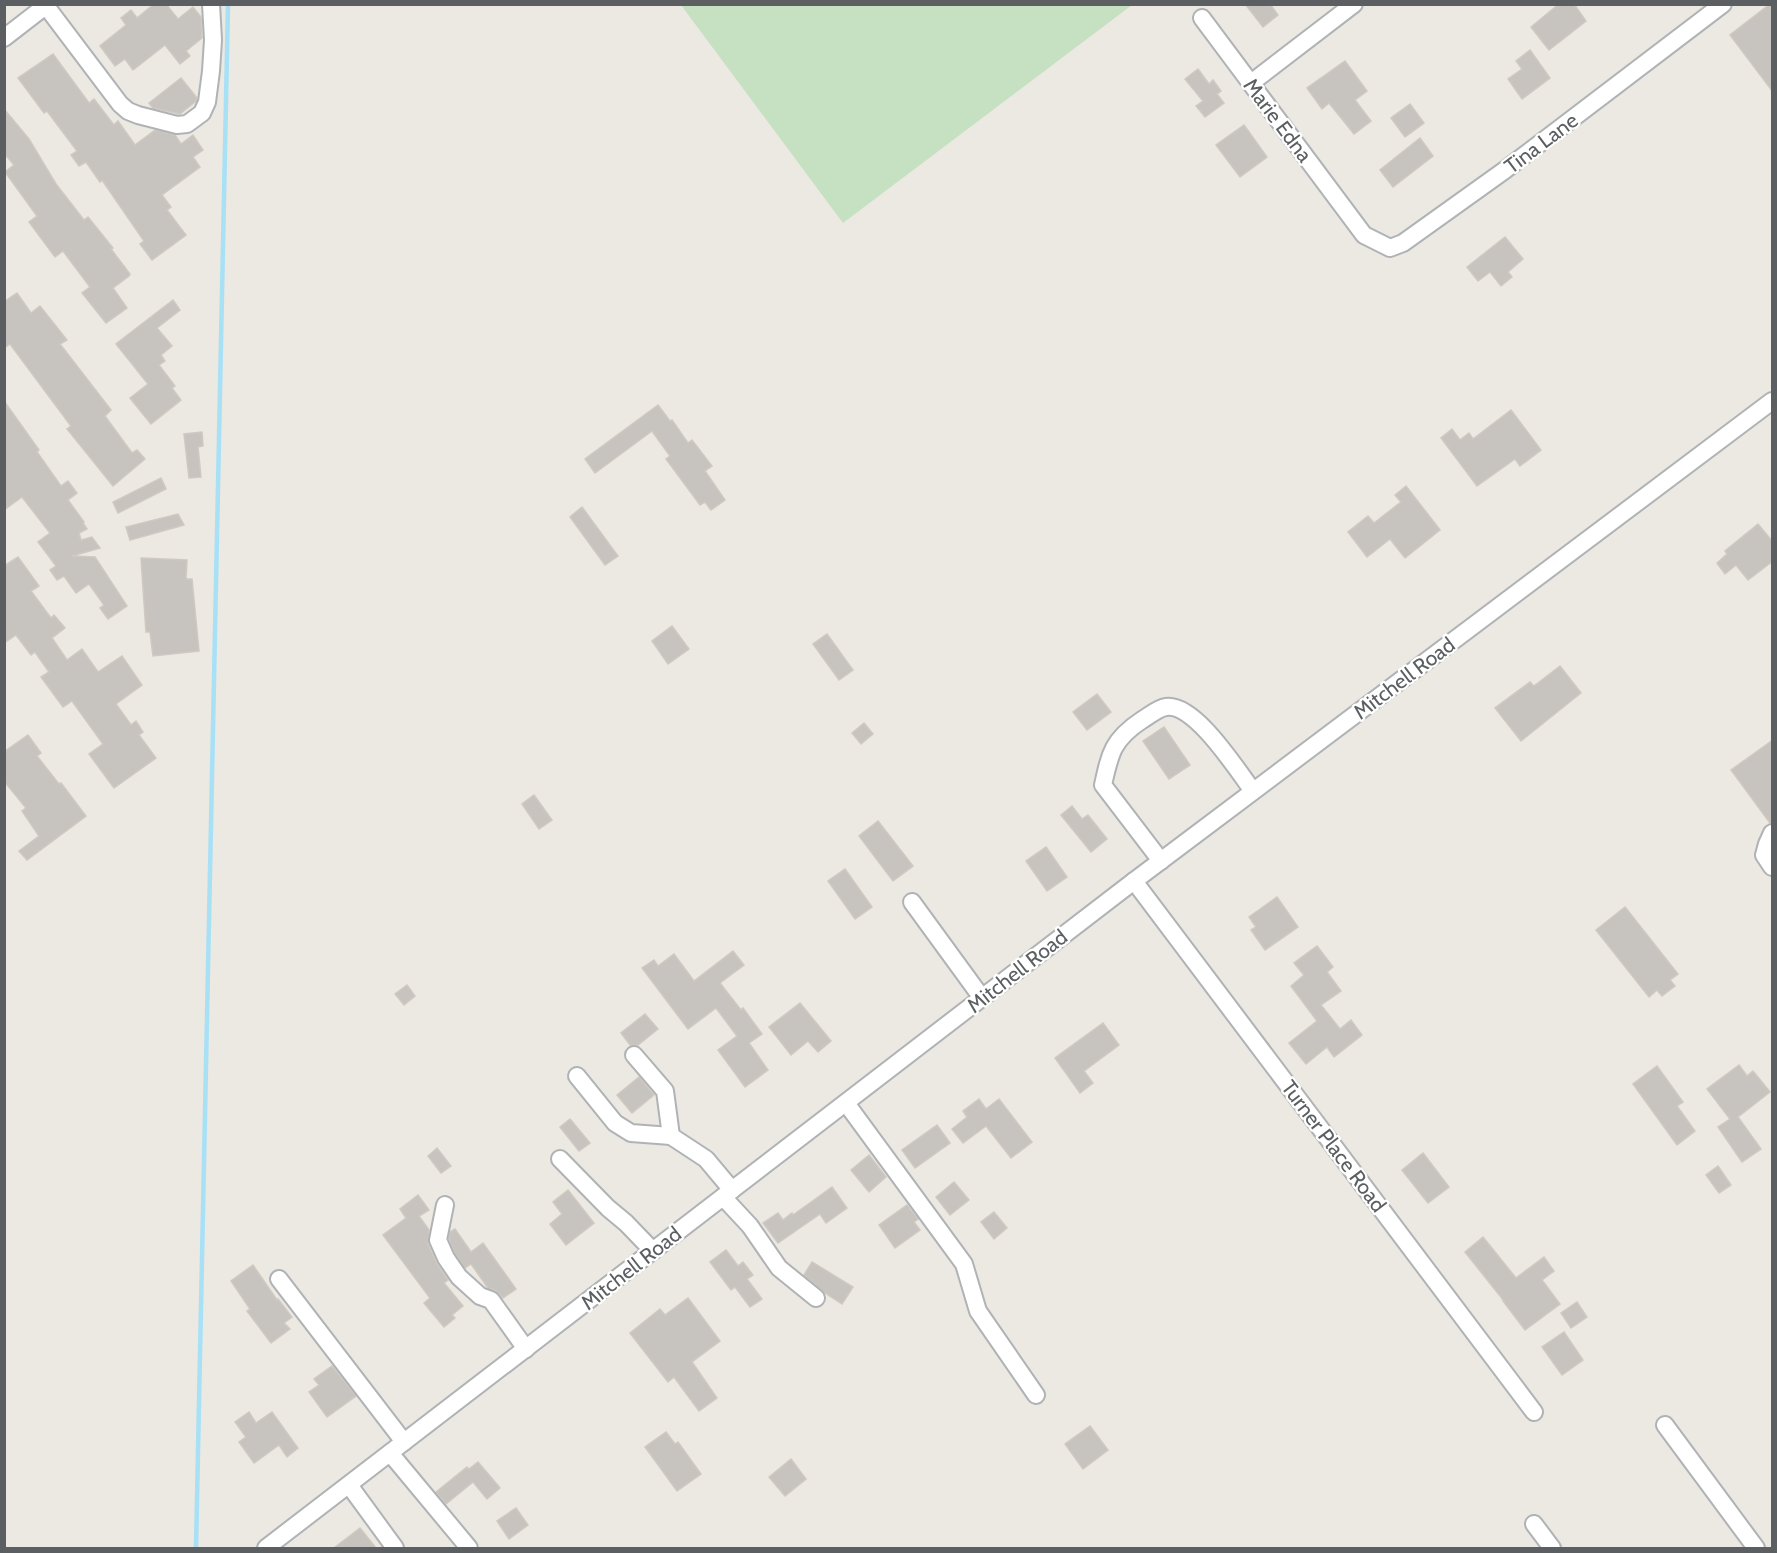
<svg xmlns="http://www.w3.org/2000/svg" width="1777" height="1553" font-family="Cabin,sans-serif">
	<rect width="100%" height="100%" fill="#ece8e2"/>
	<!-- green -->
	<polygon fill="#c6e1c1" points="681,5 1132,5 843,223"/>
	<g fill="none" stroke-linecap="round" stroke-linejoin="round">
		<!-- stream -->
		<polyline stroke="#a8e0f6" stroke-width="4.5" points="196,1548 228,4"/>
	</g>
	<!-- building -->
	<g fill="#c7c3bf" stroke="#d0c9c1" stroke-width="1.5">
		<polygon points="154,4 166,4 178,19 193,7 201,17 202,38 186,51 190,56 180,64 165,45 133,70 125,59 115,66 100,46 126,25 121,18 131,10 137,18"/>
		<polygon points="1245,4 1270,4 1278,15 1263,27"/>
		<polygon points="1559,4 1574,4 1586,21 1549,50 1531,27"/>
		<polygon points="1770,4 1773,4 1773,92 1730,35"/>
		<polygon points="1530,50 1550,78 1522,99 1508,79 1522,69 1516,61"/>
		<polygon points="53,54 89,103 94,99 114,125 118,121 135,145 155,130 175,135 181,144 193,135 203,150 193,157 200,167 162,195 171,207 167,210 186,235 152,260 140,244 144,241 102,180 100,182 86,162 79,166 71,155 77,151 47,111 44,113 18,78"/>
		<polygon points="1345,61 1367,91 1355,100 1371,121 1354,134 1329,103 1322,109 1307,88"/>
		<polygon points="1198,69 1209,84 1213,80 1221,91 1217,94 1224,103 1205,117 1196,106 1203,101 1185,79"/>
		<polygon points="181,78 197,98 196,101 180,114 153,108 149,103"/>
		<polygon points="1410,104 1424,123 1405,137 1391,118"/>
		<polygon points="4,109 29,139 56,184 84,220 88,217 113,248 111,249 130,274 129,276 113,288 127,308 106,323 82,293 90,287 63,251 55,257 29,222 37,216 5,172 14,165 4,153"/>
		<polygon points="1244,125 1267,157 1240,177 1216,145"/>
		<polygon points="1420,138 1433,156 1393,187 1380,170"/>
		<polygon points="1505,237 1523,259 1508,272 1512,277 1501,286 1490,272 1478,281 1467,267"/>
		<polygon points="17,293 31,313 40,306 67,340 60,344 111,410 105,416 132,453 137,450 145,459 113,486 67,429 71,426 10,344 4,348 4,302"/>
		<polygon points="173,300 180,310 157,328 172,346 161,355 165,361 159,365 175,386 172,388 181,400 151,424 130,398 148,384 116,344"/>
		<polygon points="4,401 39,450 37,452 61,486 68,481 77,493 68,500 84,522 83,523 87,529 79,533 81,540 92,537 100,548 72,556 95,557 127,606 108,619 100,608 104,605 89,584 76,593 64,576 57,580 50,570 56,566 38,542 50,533 22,497 4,510"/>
		<polygon points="658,405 670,421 672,420 688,443 692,440 712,466 705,471 725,500 711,510 705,502 700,505 666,459 670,456 652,431 595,473 585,459"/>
		<polygon points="1511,410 1541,450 1520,466 1515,459 1477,486 1441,438 1452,429 1460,440 1469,433 1473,439"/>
		<polygon points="202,432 203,446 198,447 201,477 189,478 184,434"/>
		<polygon points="161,478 166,489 118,513 113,502"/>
		<polygon points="1406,486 1440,530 1405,558 1390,539 1367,557 1348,532 1368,516 1374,523 1401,502 1395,495"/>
		<polygon points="582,507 618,556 605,565 570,517"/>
		<polygon points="178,514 184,525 130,540 126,527"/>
		<polygon points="1758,524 1773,542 1773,561 1748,580 1736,565 1725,574 1717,563 1727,554 1725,551"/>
		<polygon points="18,557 39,586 31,591 51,618 54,615 65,628 52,638 67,660 82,649 98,672 122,656 142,685 116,704 131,725 136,721 143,732 139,735 156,758 114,788 89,754 103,744 72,701 63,707 41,677 49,672 35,652 31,655 16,635 4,643 4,566"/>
		<polygon points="141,558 187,560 186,579 192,579 199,651 153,656 150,632 146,632"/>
		<polygon points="672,626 689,649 668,664 652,641"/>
		<polygon points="827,634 853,670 839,680 813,644"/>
		<polygon points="1560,666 1581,693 1521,741 1495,708 1530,682 1534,686"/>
		<polygon points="1097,694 1111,712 1087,730 1073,712"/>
		<polygon points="864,723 873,734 861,744 852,733"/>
		<polygon points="1164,727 1190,765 1169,779 1143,741"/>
		<polygon points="28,735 41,753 37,756 59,784 61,783 86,816 27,860 19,851 39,836 22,811 26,808 4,781 4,752"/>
		<polygon points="1773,740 1773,823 1770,823 1731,770"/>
		<polygon points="534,795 552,820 539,829 522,804"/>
		<polygon points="1072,806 1082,819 1088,815 1107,839 1091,852 1061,815"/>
		<polygon points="878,821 913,866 893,881 859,836"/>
		<polygon points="1046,847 1067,877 1047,891 1026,861"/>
		<polygon points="845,869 872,907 855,919 828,881"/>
		<polygon points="1277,897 1298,927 1265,950 1251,930 1256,927 1249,917"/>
		<polygon points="1625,907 1678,974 1670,980 1675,986 1662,996 1657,990 1649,997 1596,930"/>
		<polygon points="1317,946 1333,967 1327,972 1341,991 1321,1005 1340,1029 1351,1020 1362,1035 1334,1057 1327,1047 1306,1064 1289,1043 1317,1021 1291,986 1304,975 1294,963"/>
		<polygon points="733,951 744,965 720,983 741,1010 743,1008 762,1034 749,1043 768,1070 745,1087 718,1050 737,1036 716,1008 688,1029 642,968 654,960 658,966 674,954 694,981"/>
		<polygon points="407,985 415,996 404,1005 395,994"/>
		<polygon points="800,1003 831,1041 818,1052 808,1041 791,1055 769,1027"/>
		<polygon points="645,1014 658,1029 638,1045 630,1045 621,1033"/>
		<polygon points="1103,1023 1119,1045 1084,1071 1093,1083 1080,1093 1055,1058"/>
		<polygon points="1739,1065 1747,1076 1753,1071 1770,1092 1738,1117 1761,1149 1742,1162 1718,1127 1730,1119 1707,1089"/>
		<polygon points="1657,1066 1683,1102 1677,1106 1695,1131 1677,1145 1633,1084"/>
		<polygon points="639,1077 654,1095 632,1113 617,1095"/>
		<polygon points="979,1099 986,1109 999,1099 1032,1142 1011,1158 986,1126 963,1143 952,1129 967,1117 963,1111"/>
		<polygon points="570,1119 590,1143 579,1151 560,1127"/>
		<polygon points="937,1125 950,1143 915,1168 902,1150"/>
		<polygon points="437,1148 451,1166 441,1173 428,1156"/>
		<polygon points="1423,1153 1449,1187 1428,1203 1402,1170"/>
		<polygon points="869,1155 886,1177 869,1192 851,1170"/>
		<polygon points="1718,1166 1731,1185 1719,1193 1706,1175"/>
		<polygon points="954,1182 969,1200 950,1215 936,1197"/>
		<polygon points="832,1187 847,1208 826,1223 820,1214 778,1243 763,1223 778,1213 783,1220 792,1213 793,1215"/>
		<polygon points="568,1190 594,1223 566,1245 550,1224 562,1214 553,1202"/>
		<polygon points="418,1195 429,1210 419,1216 429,1230 428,1244 437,1264 448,1280 444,1283 463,1306 452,1315 455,1318 444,1327 424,1303 430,1298 383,1235 406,1218 400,1209"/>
		<polygon points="907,1205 918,1219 914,1222 920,1230 895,1248 879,1225"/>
		<polygon points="994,1212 1007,1228 994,1239 981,1222"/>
		<polygon points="455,1229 471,1252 483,1243 516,1289 503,1298 495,1290 488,1288 471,1264 465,1268 455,1253 449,1239 450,1232"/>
		<polygon points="1483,1237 1516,1278 1544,1257 1554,1271 1542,1280 1560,1304 1525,1330 1503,1301 1504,1301 1465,1252"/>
		<polygon points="726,1250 738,1266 743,1262 753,1275 747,1279 762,1299 750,1307 735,1287 731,1290 710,1262"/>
		<polygon points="812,1262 853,1287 842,1304 825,1293 804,1275"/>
		<polygon points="253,1265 277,1300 278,1299 292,1317 284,1323 290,1329 271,1343 247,1311 250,1309 231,1281"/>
		<polygon points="688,1298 720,1341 692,1362 717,1398 699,1411 674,1377 668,1382 630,1333 660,1309 665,1315"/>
		<polygon points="1577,1302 1587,1317 1571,1328 1561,1313"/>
		<polygon points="1564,1332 1583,1360 1562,1375 1542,1347"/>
		<polygon points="332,1366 356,1396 327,1417 309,1392 319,1385 314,1379"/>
		<polygon points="249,1412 256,1423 272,1412 298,1448 287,1457 279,1445 254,1463 239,1442 246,1437 235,1422"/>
		<polygon points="1090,1426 1108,1450 1083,1469 1065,1444"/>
		<polygon points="666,1432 675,1444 678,1442 701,1474 677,1491 645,1447"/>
		<polygon points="791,1459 806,1479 785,1496 769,1477"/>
		<polygon points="478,1462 500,1488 487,1499 473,1482 446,1504 436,1492 467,1467 469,1469"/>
		<polygon points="516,1508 528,1525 509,1539 497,1521"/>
		<polygon points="360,1528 376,1548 334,1548"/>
	</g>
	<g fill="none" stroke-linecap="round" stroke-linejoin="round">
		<!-- minor casing -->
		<g stroke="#b0b3b6" stroke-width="20">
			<g id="minor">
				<polyline points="46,6 120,104 128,111 138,115 177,125 187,124 202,113 207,102 211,71 213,40 211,4"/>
				<polyline points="1202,18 1364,235 1390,248 1403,243 1505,170 1723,4"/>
				<polyline points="4,38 48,4"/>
				<polyline points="1251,83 1354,4"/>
				<polyline points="1772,833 1767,844 1764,855 1772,867"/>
				<path d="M1161 861 1103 785C1110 753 1113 739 1142 720 1149 716 1158 708 1166 707 1195 703 1237 770 1253 791"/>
				<polyline points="1134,881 1534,1412"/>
				<polyline points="912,902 982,998"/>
				<polyline points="634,1055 665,1091 671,1136 706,1159 732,1190"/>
				<polyline points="577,1076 615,1123 631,1133 671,1136"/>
				<polyline points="846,1103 964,1264 978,1311 1036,1395"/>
				<polyline points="560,1159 608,1208 626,1223 653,1251"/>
				<polyline points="723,1197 750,1226 779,1268 816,1298"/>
				<polyline points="445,1205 438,1240 446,1258 459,1277 480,1296 491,1300 526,1349"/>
				<polyline points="279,1279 404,1442"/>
				<polyline points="1665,1425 1756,1548"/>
				<polyline points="390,1453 469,1548"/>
				<polyline points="349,1485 395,1548"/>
				<polyline points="1534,1524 1552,1548"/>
				<polyline points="266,1548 1134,881 1772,401"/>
			</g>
		</g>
		<!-- minor -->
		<use href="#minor" stroke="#fff" stroke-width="16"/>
	</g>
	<g text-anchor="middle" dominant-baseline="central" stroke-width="4.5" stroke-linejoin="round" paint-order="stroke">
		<!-- street labels -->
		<g font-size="21" fill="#5b5f61" stroke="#fff">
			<text transform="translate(1278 120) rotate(53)">Marie Edna</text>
			<text transform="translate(1541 143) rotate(-37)">Tina Lane</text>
			<text transform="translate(1404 678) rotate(-37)">Mitchell Road</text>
			<text transform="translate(1017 971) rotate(-38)">Mitchell Road</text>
			<text transform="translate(1334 1146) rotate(53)">Turner Place Road</text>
			<text transform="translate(631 1268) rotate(-38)">Mitchell Road</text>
		</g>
	</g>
	<!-- border -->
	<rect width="1777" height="1553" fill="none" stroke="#5b5f61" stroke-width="12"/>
</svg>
